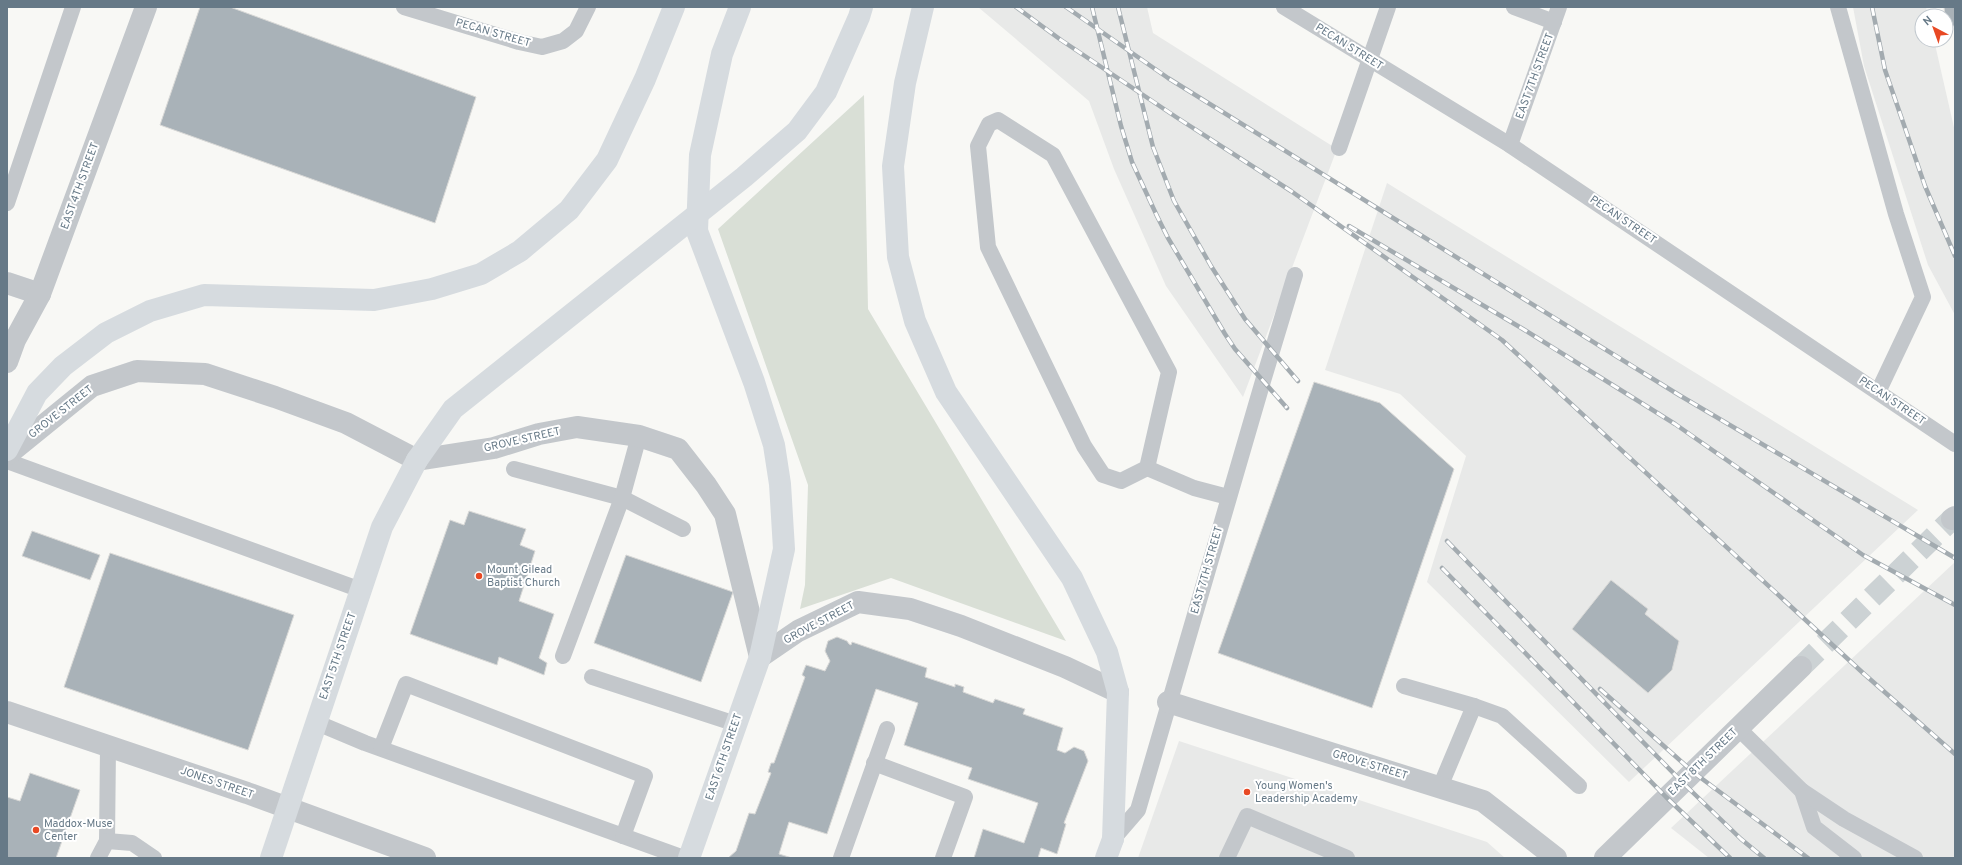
<svg xmlns="http://www.w3.org/2000/svg" width="1962" height="865" font-family="Overpass,sans-serif">
	<rect width="100%" height="100%" fill="#f8f8f5"/>
	<!-- built -->
	<g fill="#e8e9e8">
		<polygon points="978,7 1147,7 1153,33 1337,149 1243,397 1166,286 1114,169 1089,101"/>
		<polygon points="1853,7 1926,7 1928,16 1922,16 1922,40 1934,40 1955,132 1955,315 1928,265 1864,66"/>
		<polygon points="1387,183 1918,510 1629,782 1427,582 1466,456 1400,394 1325,370"/>
		<polygon points="1955,562 1955,858 1709,858 1671,828"/>
		<polygon points="1179,741 1487,842 1505,858 1138,858"/>
	</g>
	<!-- green -->
	<polygon fill="#d9dfd6" points="864,95 868,309 1066,641 891,578 800,609 805,585 808,485 718,229"/>
	<!-- building -->
	<g fill="#a9b2b8" stroke="#d9d9d7">
		<polygon points="200,7 230,7 476,97 435,223 160,125"/>
		<polygon points="1944,7 1955,7 1955,26 1946,26"/>
		<polygon points="1314,382 1380,403 1454,469 1372,708 1218,653"/>
		<polygon points="469,511 526,529 520,545 535,551 519,601 554,614 539,658 547,663 544,675 499,657 497,665 410,634 450,520 464,525"/>
		<polygon points="32,531 100,555 90,580 22,556"/>
		<polygon points="110,553 294,615 248,750 64,687"/>
		<polygon points="626,555 733,592 701,682 594,643"/>
		<polygon points="1611,580 1648,609 1645,614 1679,641 1672,670 1648,693 1572,629"/>
		<polygon points="837,637 847,641 849,644 851,645 852,642 927,668 925,677 955,687 955,684 964,687 963,692 993,703 995,699 1025,709 1023,714 1063,728 1057,750 1065,753 1074,747 1084,751 1088,761 1064,823 1066,824 1057,854 1041,848 1038,858 974,858 983,829 1024,843 1038,803 968,779 972,768 904,745 918,703 876,689 827,834 789,822 779,854 792,858 728,858 736,851 749,813 755,814 771,773 768,772 771,763 774,763 805,677 802,675 806,665 825,671 830,661 825,651 828,641"/>
		<polygon points="30,773 80,790 56,858 7,858 7,797 20,801"/>
	</g>
	<g fill="none" stroke-linecap="round" stroke-linejoin="round">
		<!-- minor-tunnel -->
		<polyline stroke="#ccd2d4" stroke-width="22" stroke-dasharray="22 11" stroke-linecap="butt" points="1801,667 1952,519"/>
		<!-- service -->
		<g stroke="#c3c7cb" stroke-width="16">
			<polyline points="404,7 519,42 542,47 563,41 576,31 588,7"/>
			<polyline points="1284,7 1510,145 1955,444"/>
			<polyline points="1514,7 1554,22"/>
			<polyline points="1838,7 1896,214 1923,297 1878,392"/>
			<polygon points="998,120 1053,155 1169,372 1147,468 1121,481 1103,475 1084,446 988,247 978,146 989,124"/>
			<polyline points="1510,145 1559,7"/>
			<polyline points="1339,148 1388,7"/>
			<polyline points="7,203 73,7"/>
			<polyline points="7,461 361,590"/>
			<polyline points="1147,468 1194,488 1228,497"/>
			<polyline points="514,469 622,498 683,529"/>
			<polyline points="563,656 622,498 639,436"/>
			<polyline points="592,677 736,724"/>
			<polyline points="1404,686 1474,706 1502,716 1579,786"/>
			<polyline points="315,722 365,743 684,858"/>
			<polyline points="1738,728 1802,791 1814,827 1854,858"/>
			<polyline points="381,748 406,684 645,776 623,836"/>
			<polyline points="874,763 965,797 943,858"/>
			<polyline points="1440,787 1474,706"/>
			<polyline points="1802,791 1844,819 1915,858"/>
			<polyline points="1113,839 1138,810 1263,381 1295,275"/>
			<polyline points="107,841 108,747"/>
			<polyline points="98,858 107,841 132,843 154,858"/>
			<polyline points="841,858 887,729"/>
			<polyline points="1227,858 1247,816 1347,858"/>
		</g>
		<!-- minor -->
		<g stroke="#c3c7cb" stroke-width="22">
			<polyline points="7,283 40,294"/>
			<polyline points="7,362 15,340 40,294 146,7"/>
			<polyline points="7,455 92,386 137,371 205,374 275,397 346,423 417,460 494,448 539,434 577,427 639,436 678,449 706,485 725,514 760,657 798,631 858,602 910,609 961,626 1065,667 1118,692"/>
			<polyline points="1952,519 1955,517"/>
			<polyline points="1168,702 1483,801 1556,858"/>
			<polyline points="1605,858 1801,667"/>
		</g>
		<!-- tertiary -->
		<polyline stroke="#c3c7cb" stroke-width="22" points="7,712 247,793 425,858"/>
		<!-- secondary -->
		<g stroke="#d6dbdf" stroke-width="22">
			<polyline points="689,858 760,657"/>
			<polyline points="1106,858 1113,839"/>
		</g>
		<!-- primary -->
		<polyline stroke="#d6dbdf" stroke-width="22" points="271,858 382,527 417,460"/>
		<!-- motorway -->
		<g stroke="#d6dbdf" stroke-width="22">
			<polyline points="740,7 722,54 700,155 697,231 754,382 774,445 780,484 784,549 760,657"/>
			<polyline points="923,7 905,83 893,166 898,257 915,321 946,392 1072,578 1107,652 1118,692 1113,839"/>
			<polyline points="7,450 37,393 63,366 106,333 150,311 204,295 374,300 432,289 481,274 520,251 569,210 607,160 645,79 674,7"/>
			<polyline points="417,460 453,409 744,177 797,131 826,92 859,17 862,7"/>
		</g>
		<!-- rail casing -->
		<g stroke="#a3abb0" stroke-width="4.5">
			<g id="rail">
				<polyline points="1016,7 1061,40 1176,117 1291,191 1502,340 1863,673 1955,754"/>
				<polyline points="1066,7 1168,78 1406,226 1679,395 1955,558"/>
				<polyline points="1092,7 1121,126 1132,162 1157,216 1168,238 1225,334 1235,349 1287,408"/>
				<polyline points="1118,7 1153,147 1174,201 1211,266 1245,319 1298,381"/>
				<polyline points="1872,7 1885,70 1925,186 1955,256"/>
				<polyline points="1349,226 1523,329 1675,424 1863,555 1955,605"/>
				<polyline points="1447,541 1682,782 1741,839 1764,858"/>
				<polyline points="1442,568 1666,797 1730,858"/>
				<polyline points="1600,689 1693,772 1808,858"/>
			</g>
		</g>
		<!-- rail -->
		<use href="#rail" stroke="#fff" stroke-width="3" stroke-dasharray="9" stroke-linecap="butt"/>
	</g>
	<!-- markers -->
	<g fill="#e84924" stroke="#fff" stroke-width="1.5">
		<circle cx="479" cy="576" r="4"/>
		<circle cx="1247" cy="792" r="4"/>
		<circle cx="36" cy="830" r="4"/>
	</g>
	<g text-anchor="middle" dominant-baseline="central" stroke-width="4" stroke-linejoin="round" paint-order="stroke">
		<!-- street labels -->
		<g font-size="11" fill="#667987" stroke="#fff">
			<text transform="translate(493 33) rotate(16)">PECAN STREET</text>
			<text transform="translate(1349 47) rotate(32)">PECAN STREET</text>
			<text transform="translate(1535 76) rotate(-70)">EAST 7TH STREET</text>
			<text transform="translate(80 186) rotate(-70)">EAST 4TH STREET</text>
			<text transform="translate(1623 220) rotate(34)">PECAN STREET</text>
			<text transform="translate(1892 401) rotate(34)">PECAN STREET</text>
			<text transform="translate(61 412) rotate(-38)">GROVE STREET</text>
			<text transform="translate(522 440) rotate(-13)">GROVE STREET</text>
			<text transform="translate(1207 570) rotate(-74)">EAST 7TH STREET</text>
			<text transform="translate(819 623) rotate(-28)">GROVE STREET</text>
			<text transform="translate(338 656) rotate(-71)">EAST 5TH STREET</text>
			<text transform="translate(724 757) rotate(-71)">EAST 6TH STREET</text>
			<text transform="translate(1703 762) rotate(-44)">EAST 8TH STREET</text>
			<text transform="translate(1370 765) rotate(17)">GROVE STREET</text>
			<text transform="translate(217 783) rotate(19)">JONES STREET</text>
		</g>
		<!-- poi labels -->
		<g font-size="11" fill="#667987" stroke="#fff" text-anchor="start">
			<text x="487" y="570">Mount Gilead<tspan x="487" dy="13">Baptist Church</tspan></text>
			<text x="1255" y="786">Young Women's<tspan x="1255" dy="13">Leadership Academy</tspan></text>
			<text x="44" y="824">Maddox-Muse<tspan x="44" dy="13">Center</tspan></text>
		</g>
	</g>
	<!-- border -->
	<rect width="1962" height="865" fill="none" stroke="#667987" stroke-width="16"/>
	<!-- north arrow -->
	<g transform="translate(1934 28) rotate(319)"><circle r="19" fill="#ffffff" stroke="#c2c9cf"/>
	<path d="M0-3L7 15L0 10L-7 15Z" fill="#e84924"/>
	<text y="-6" font-size="11" font-weight="bold" text-anchor="middle" fill="#667987">N</text>
	</g>
</svg>
